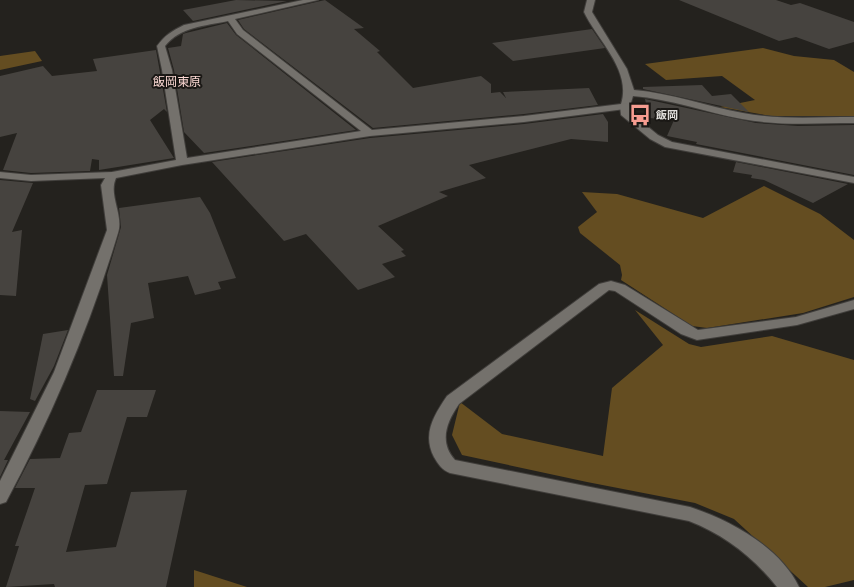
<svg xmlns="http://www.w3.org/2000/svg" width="854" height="587" font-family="'Varela Round','Noto Sans JP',sans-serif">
	<rect width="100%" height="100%" fill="#24221e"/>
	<!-- forest -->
	<g fill="#644d21">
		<polygon points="763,48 794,56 834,60 854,72 854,116 771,116 720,107 755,100 722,76 666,80 645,64"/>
		<polygon points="35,51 42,61 0,70 0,56"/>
		<polygon points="764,186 820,214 854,240 854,297 803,313 707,328 692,326 621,280 622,275 620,265 580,233 578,227 597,212 582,192 617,194 703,218"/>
		<polygon points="635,310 689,344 701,347 772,336 854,360 854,580 825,587 808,587 734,519 695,503 587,482 462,455 452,435 460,402 502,434 603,456 612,388 663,345"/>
		<polygon points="194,570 247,587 194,587"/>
	</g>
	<!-- building -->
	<g fill="#46433f">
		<polygon points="236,0 287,1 193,21 183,10"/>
		<polygon points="325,0 364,28 354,29 380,51 377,52 413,88 481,76 491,84 491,93 500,92 506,98 503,92 589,88 598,105 524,114 373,128 244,29 238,20"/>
		<polygon points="679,0 776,0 791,5 800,3 854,22 854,42 829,49 796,37 779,41"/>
		<polygon points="227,23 236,35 356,130 204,153 184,132 174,70 168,48 181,46 183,34 186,33"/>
		<polygon points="592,29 605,48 513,61 492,43"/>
		<polygon points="156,50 167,112 164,109 150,120 174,158 99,170 99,160 92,159 90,171 31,173 3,170 17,133 0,137 0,76 43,66 52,76 97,71 93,59"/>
		<polygon points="702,85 712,96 731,94 749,112 643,89 643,87"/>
		<polygon points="645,99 756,123 798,126 854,125 854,175 696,144 697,142 667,136 674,120 649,118"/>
		<polygon points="603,114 608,122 608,142 571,139 469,165 486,178 439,192 448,196 378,226 404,250 401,251 406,256 382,264 395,277 358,290 306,234 284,241 212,162 370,138 524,124"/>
		<polygon points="736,162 848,184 813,203 764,180 751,178 752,175 733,172"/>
		<polygon points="0,180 33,183 12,232 22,230 16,296 0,295"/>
		<polygon points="200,197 210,213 236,278 218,282 221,289 195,295 188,276 148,283 154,318 131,323 123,376 114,376 107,275 121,227 119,208"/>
		<polygon points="68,330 54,366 35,401 30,399 43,334"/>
		<polygon points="97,390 156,390 147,417 127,417 107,484 85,485 66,552 116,547 131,492 187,490 166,587 55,587 54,584 6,587 19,546 15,546 35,488 15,488 30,459 60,458 69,433 81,432"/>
		<polygon points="0,411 30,412 4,460 8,460 0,477"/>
	</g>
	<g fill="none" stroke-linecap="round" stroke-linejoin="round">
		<!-- minor casing -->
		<g stroke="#403e3b" stroke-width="2">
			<g id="minor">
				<path d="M303 0H318L235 19 243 30 372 130 524 116 621 104C632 70 597 40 584 12L587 0H595L592 12 627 69 634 90C671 93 706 106 743 113 779 120 817 117 854 117V123C817 123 779 126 742 119 705 112 671 99 633 96L630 106 625 109 524 122 370 136 182 165 116 178C108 195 124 215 118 233 90 326 52 416 6 502L0 504V481L54 372 107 230 101 185 105 178 31 181 0 178V172L31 175 112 172 176 160 162 70 157 46C165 35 172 31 184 25ZM228 21 237 34 361 131 187 158 172 70 165 46C180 27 205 26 228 21Z"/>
				<path d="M611 281 625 285 698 330 796 317 854 300V309L797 325 697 340 681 334 615 291 609 290 459 404C446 423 439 442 455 460L690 507C730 520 780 547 799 587H777C753 557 725 535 689 521L450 473C442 470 438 464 434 457 422 434 434 415 447 396L599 284Z"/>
			</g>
		</g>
		<!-- tertiary casing -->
		<g stroke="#403e3b" stroke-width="2">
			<polygon id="tertiary" points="625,103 630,106 630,112 658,135 672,142 854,177 854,183 665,147 650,139 621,115 620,106"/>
		</g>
		<!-- minor -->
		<use href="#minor" fill="#74716c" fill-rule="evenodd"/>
		<!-- tertiary -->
		<use href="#tertiary" fill="#74716c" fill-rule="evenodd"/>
	</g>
	<!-- icons -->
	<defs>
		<g id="bus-bare" transform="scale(1.725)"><path d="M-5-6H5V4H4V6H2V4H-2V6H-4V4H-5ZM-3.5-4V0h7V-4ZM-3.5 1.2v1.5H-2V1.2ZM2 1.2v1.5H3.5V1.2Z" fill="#f59c90" stroke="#1a1815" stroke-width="2.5" paint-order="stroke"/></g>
	</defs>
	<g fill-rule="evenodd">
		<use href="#bus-bare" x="640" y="115"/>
	</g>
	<g text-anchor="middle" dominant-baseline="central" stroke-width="4" stroke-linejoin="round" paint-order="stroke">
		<!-- far-poi labels -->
		<g font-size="11" font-weight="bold" fill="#e0dedb" stroke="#1a1815" text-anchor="start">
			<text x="656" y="115">飯岡</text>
		</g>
		<!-- far-neighbourhood labels -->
		<g font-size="12" fill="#fcd9d4" stroke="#1a1815">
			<text x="177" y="82">飯岡東原</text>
		</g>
	</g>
</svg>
